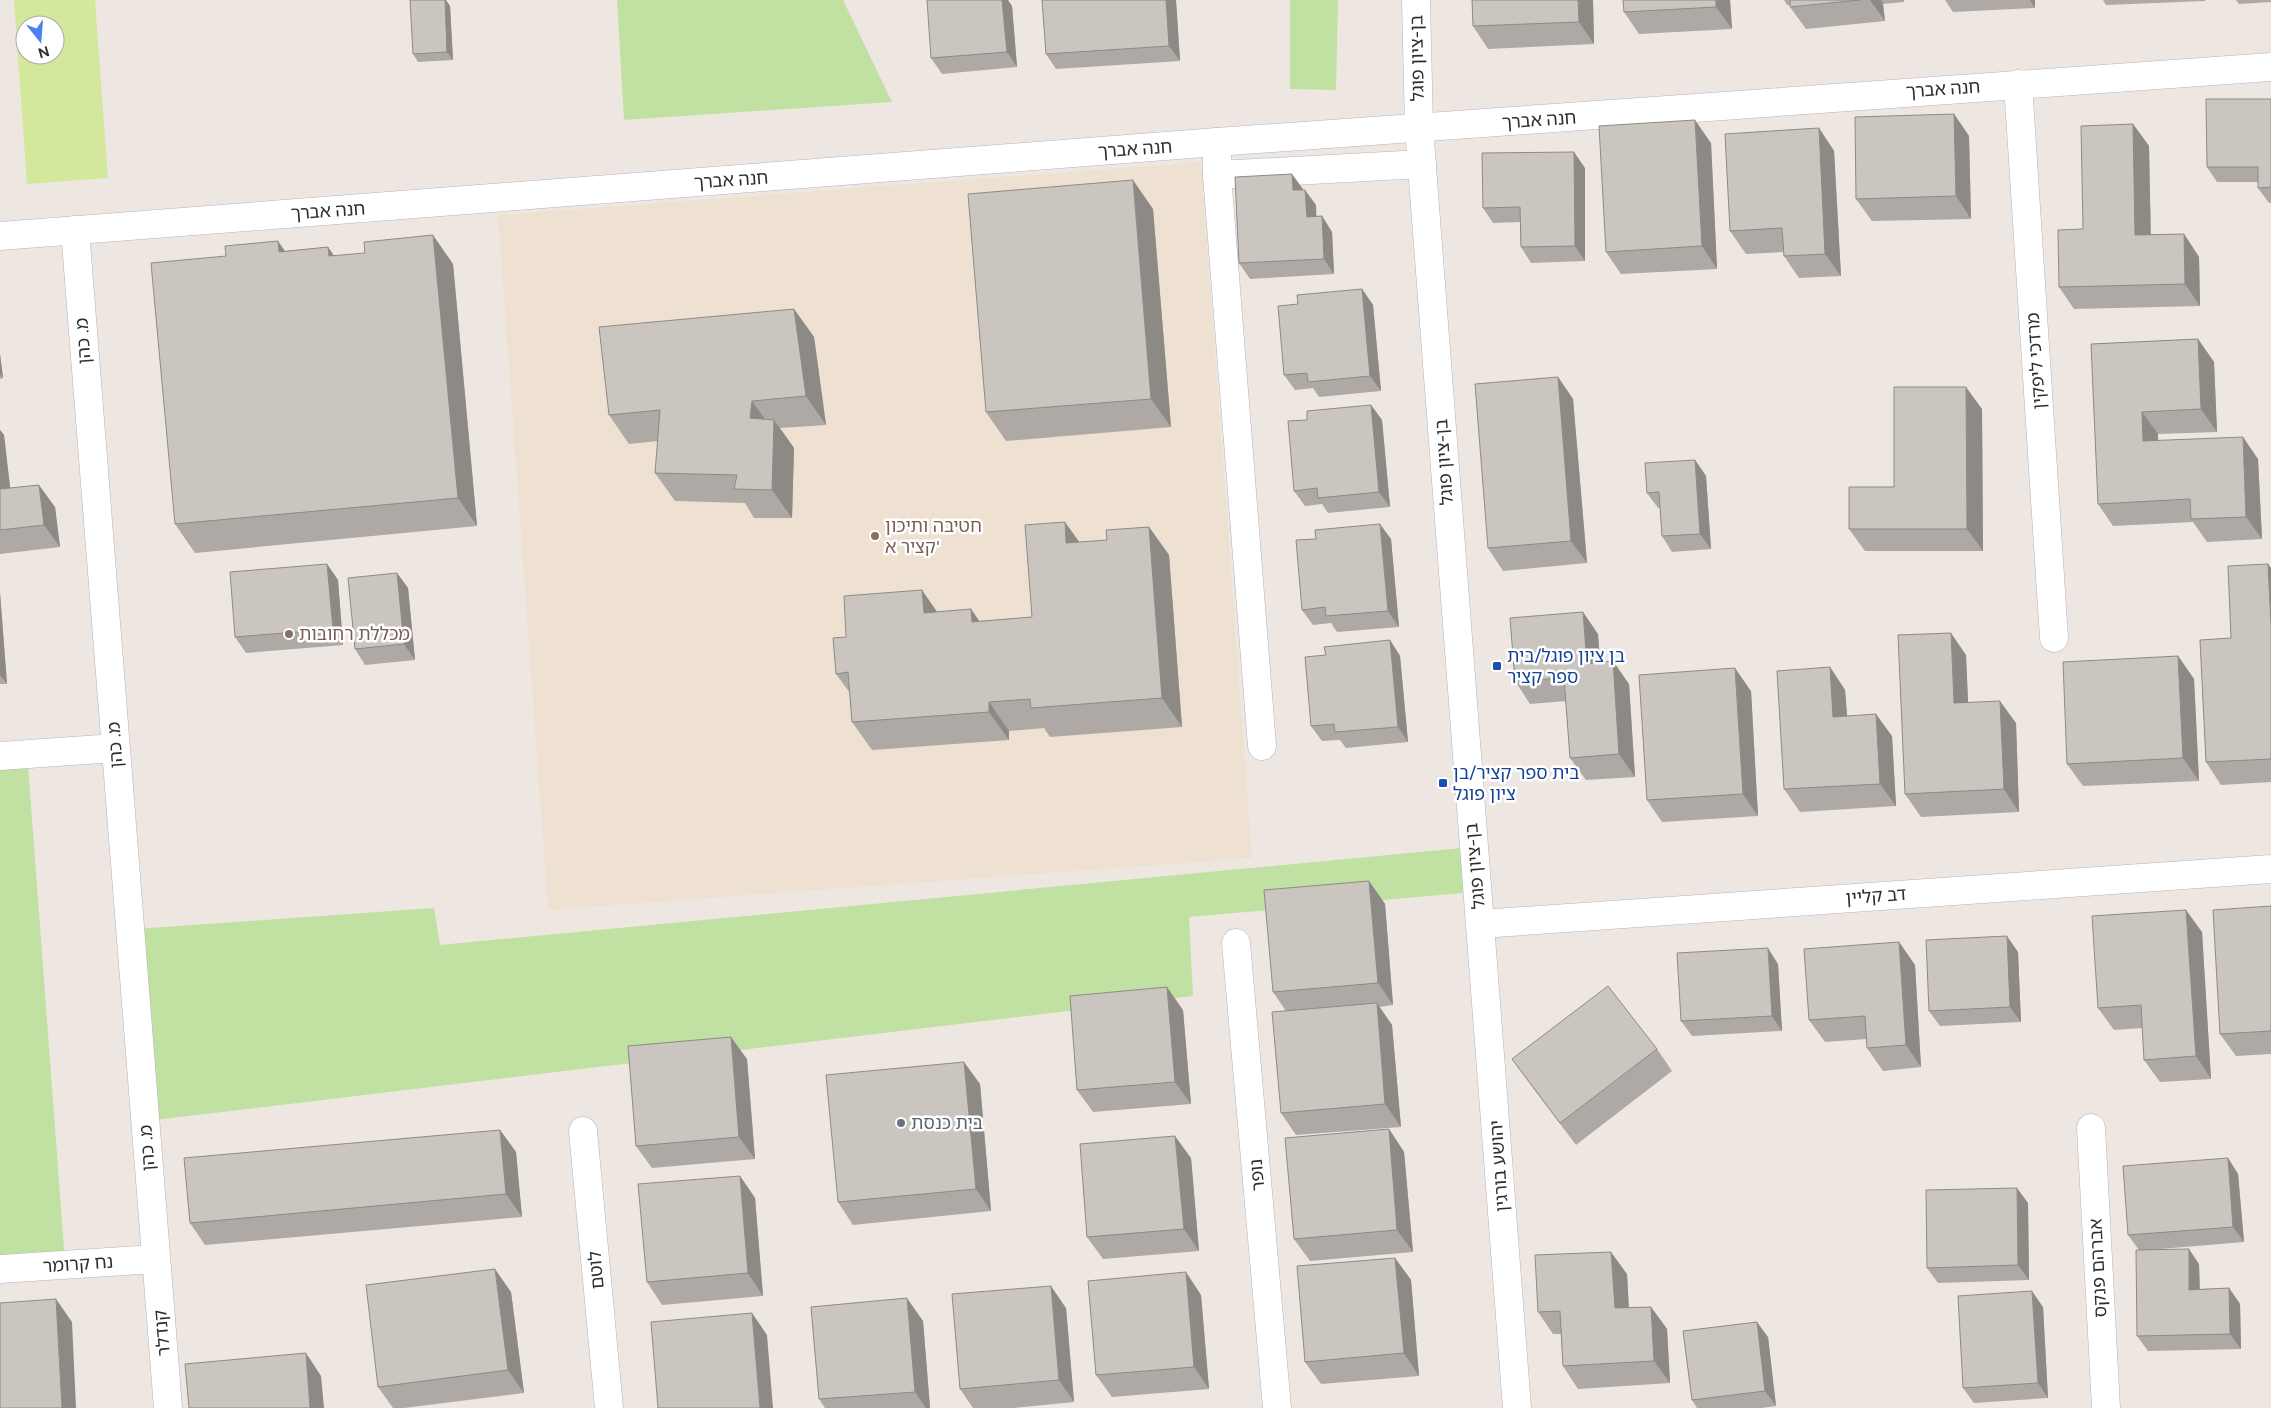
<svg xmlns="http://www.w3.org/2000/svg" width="2271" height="1408" font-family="Figtree,'Noto Sans Hebrew',sans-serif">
	<rect width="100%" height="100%" fill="#eee7e1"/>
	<!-- education -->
	<polygon fill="#eee1d2" points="1201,162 1252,858 548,910 498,215"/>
	<!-- green -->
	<g fill="#c0e1a1">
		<polygon points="617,0 843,0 892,102 624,120"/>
		<polygon points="1290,0 1338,0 1336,90 1290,89"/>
		<polygon points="28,765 65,1262 0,1267 0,767"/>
		<polygon points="1462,848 1463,893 1189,917 1193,996 155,1120 136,929 434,908 440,945"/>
	</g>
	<!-- pitch -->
	<path fill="#d3e89d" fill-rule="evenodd" d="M14 0H95L108 178 27 184ZM25 25H55V55H25Z"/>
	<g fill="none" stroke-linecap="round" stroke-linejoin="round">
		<!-- minor casing -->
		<g stroke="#b1b5bd" stroke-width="29">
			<g id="minor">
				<polyline points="1416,0 1419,128 1517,1408"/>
				<polyline points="2018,84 2054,638"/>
				<polyline points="1217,142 1217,175 1262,746"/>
				<polyline points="1217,175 1422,164"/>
				<polyline points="75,230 168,1408"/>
				<polyline points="0,236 1217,142 2271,67"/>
				<polyline points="0,756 115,748"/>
				<polyline points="1481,924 2271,869"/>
				<polyline points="1236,943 1277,1408"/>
				<polyline points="2091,1128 2106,1408"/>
				<polyline points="583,1131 609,1408"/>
				<polyline points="0,1269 155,1259"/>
			</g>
		</g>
		<!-- minor -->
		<use href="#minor" stroke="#fff" stroke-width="28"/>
	</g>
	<!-- wall -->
	<g fill="#aea9a4">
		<polygon points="1176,0 1180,61 1056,69 1046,54"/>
		<polygon points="1472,0 1593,0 1594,44 1488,49 1473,26"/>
		<polygon points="1730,0 1732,29 1639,34 1624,12"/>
		<polygon points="1784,0 1904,0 1904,2 1883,4 1885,21 1806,29 1790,7 1790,5 1787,5"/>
		<polygon points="1945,0 2035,0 2035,8 1953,12"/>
		<polygon points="2103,0 2205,0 2205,1 2106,5"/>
		<polygon points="2236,0 2271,0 2271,2 2239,4"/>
		<polygon points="450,6 453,60 418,62 413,54"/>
		<polygon points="1012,6 1017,67 942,74 931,58"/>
		<polygon points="2271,99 2271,203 2269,203 2258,188 2258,182 2217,182 2207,167"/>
		<polygon points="1954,114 1969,136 1971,219 1872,221 1856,199"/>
		<polygon points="2133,124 2149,146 2151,235 2184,234 2199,257 2200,306 2074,309 2059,287 2083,229"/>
		<polygon points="1819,128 1834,151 1841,276 1799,278 1784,256 1783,252 1746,254 1730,231"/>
		<polygon points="1711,143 1717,269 1621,274 1606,252"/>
		<polygon points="1585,168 1585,261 1531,263 1521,247 1520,222 1493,223 1483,208"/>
		<polygon points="1303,190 1316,205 1316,217 1322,216 1332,232 1334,274 1250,279 1239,263"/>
		<polygon points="1153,209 1171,427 1006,441 986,412"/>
		<polygon points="328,247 334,256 453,264 477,526 195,553 175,524 286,251"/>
		<polygon points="1362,289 1373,305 1381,391 1319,397 1313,388 1295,390 1284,375 1298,304"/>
		<polygon points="794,309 814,337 826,425 780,428 794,448 792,518 754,518 745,503 675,501 655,473 658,441 629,444 609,415"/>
		<polygon points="2198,339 2214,362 2217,432 2158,434 2158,441 2258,459 2262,539 2207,542 2193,522 2113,526 2098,504 2091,344"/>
		<polygon points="0,354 3,378 0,379"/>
		<polygon points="1558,377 1573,399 1587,563 1503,571 1488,548"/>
		<polygon points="1371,405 1382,420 1390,507 1328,513 1322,504 1305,506 1294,491 1307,420"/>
		<polygon points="1982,409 1983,551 1865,551 1849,529 1894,487"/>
		<polygon points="0,430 4,435 10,488 55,507 60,547 0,554"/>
		<polygon points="1695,460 1706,476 1711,549 1672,552 1662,536 1660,508 1658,508 1647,493"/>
		<polygon points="1149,527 1169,555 1182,727 1050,737 1044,728 1009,731 1009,740 872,750 852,722 850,693 836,674 846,637 937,612 971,609 979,621 1032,617 1079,542 1107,540"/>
		<polygon points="1391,539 1399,627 1337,632 1331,623 1313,625 1302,610"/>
		<polygon points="327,564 338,580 343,645 246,653 235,637"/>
		<polygon points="2268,564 2271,568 2271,782 2221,785 2206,762 2231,638"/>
		<polygon points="397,573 408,588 415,660 365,665 355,649"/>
		<polygon points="0,592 7,684 0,684"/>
		<polygon points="1598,634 1600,662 1629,684 1635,777 1586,780 1570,758 1566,701 1530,704 1515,681"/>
		<polygon points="1390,640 1400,656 1408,742 1346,748 1340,740 1322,741 1311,726 1326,655"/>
		<polygon points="1966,655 1968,702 2016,723 2019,812 1921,817 1905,794"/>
		<polygon points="2178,656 2194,679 2199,781 2083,786 2067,764"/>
		<polygon points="1830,667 1845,690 1847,716 1892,736 1896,806 1800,812 1784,789"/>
		<polygon points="1751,691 1758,816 1662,822 1647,800"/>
		<polygon points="1369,881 1385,904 1393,1005 1379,1007 1392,1025 1401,1127 1296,1135 1281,1113 1286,1011 1273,992"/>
		<polygon points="2271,906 2271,1054 2236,1056 2220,1034"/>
		<polygon points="2202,932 2211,1079 2160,1082 2144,1060 2142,1028 2114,1030 2098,1008"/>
		<polygon points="1899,942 1915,965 1921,1067 1883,1071 1867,1048 1867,1039 1825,1042 1809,1020"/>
		<polygon points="2018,952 2021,1022 1940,1026 1929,1011"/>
		<polygon points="1778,964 1782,1031 1692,1036 1681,1021"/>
		<polygon points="1183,1010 1191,1104 1093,1112 1077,1090"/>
		<polygon points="1657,1049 1672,1071 1576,1145 1528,1081 1512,1059"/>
		<polygon points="747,1059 755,1159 652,1168 636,1146"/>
		<polygon points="980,1084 991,1211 853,1225 838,1202"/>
		<polygon points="1389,1129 1404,1152 1413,1252 1310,1261 1294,1239"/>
		<polygon points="500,1130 516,1152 522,1217 205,1245 190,1223"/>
		<polygon points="1191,1158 1199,1251 1103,1259 1087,1237"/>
		<polygon points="2228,1158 2238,1174 2244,1242 2148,1250 2199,1264 2200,1289 2229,1288 2240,1304 2241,1349 2148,1351 2137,1336 2139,1250 2128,1235"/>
		<polygon points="740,1176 755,1198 763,1296 662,1305 647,1282"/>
		<polygon points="2028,1203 2029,1280 1938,1283 1927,1268"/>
		<polygon points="1395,1258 1411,1280 1419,1376 1321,1384 1305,1362"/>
		<polygon points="1627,1274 1629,1308 1651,1307 1667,1329 1670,1383 1578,1389 1563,1366 1561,1334 1553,1334 1538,1312"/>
		<polygon points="511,1292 524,1393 404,1408 393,1408 378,1387"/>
		<polygon points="1201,1295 1209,1389 1112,1397 1096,1375"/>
		<polygon points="2043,1307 2048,1398 1974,1403 1963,1388"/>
		<polygon points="1066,1308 1074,1402 1013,1408 973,1408 960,1389"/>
		<polygon points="923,1321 930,1408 825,1408 819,1399"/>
		<polygon points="1768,1337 1776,1406 1762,1408 1697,1408 1692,1400"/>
	</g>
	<!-- shaded-wall -->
	<g fill="#8d8a86">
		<polygon points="445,0 446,0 450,6 453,60 447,52"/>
		<polygon points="1002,0 1008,0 1012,6 1017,67 1007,52"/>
		<polygon points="1166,0 1176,0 1180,61 1169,46"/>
		<polygon points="1578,0 1593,0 1594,44 1579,22"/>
		<polygon points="1716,0 1730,0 1732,29 1716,7"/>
		<polygon points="1870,0 1881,0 1883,4 1885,21"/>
		<polygon points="2030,0 2035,0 2035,8"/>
		<polygon points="1954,114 1969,136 1971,219 1956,196"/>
		<polygon points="1695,120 1711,143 1717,269 1702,246"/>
		<polygon points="2133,124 2149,146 2151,258 2135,235"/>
		<polygon points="1819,128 1834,151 1841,276 1825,254"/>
		<polygon points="1574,152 1585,168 1585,261 1575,246"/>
		<polygon points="1292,174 1303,189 1304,206 1293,190"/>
		<polygon points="1133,180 1153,209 1171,427 1151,399"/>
		<polygon points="1305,190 1316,205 1317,233 1307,217"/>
		<polygon points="1322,216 1332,232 1334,274 1324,259"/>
		<polygon points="2184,234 2199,257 2200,306 2185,284"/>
		<polygon points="433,235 453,264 477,526 458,498"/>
		<polygon points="278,241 298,270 279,252"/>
		<polygon points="328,247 348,276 329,256"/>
		<polygon points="1362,289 1373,305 1381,391 1370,376"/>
		<polygon points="794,309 814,337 826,425 806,396"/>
		<polygon points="2198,339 2214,362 2217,432 2201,409"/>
		<polygon points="0,354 3,378 0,374"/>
		<polygon points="1558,377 1573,399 1587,563 1571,541"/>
		<polygon points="1966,387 1982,409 1983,551 1967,529"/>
		<polygon points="752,401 772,429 750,418"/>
		<polygon points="1371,405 1382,420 1390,507 1379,492"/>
		<polygon points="2142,412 2158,434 2159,464 2143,441"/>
		<polygon points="774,420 794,448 792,518 772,490"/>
		<polygon points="0,430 4,435 13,512 0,493"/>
		<polygon points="2243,437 2258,459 2262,539 2246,517"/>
		<polygon points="1695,460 1706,476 1711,549 1700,534"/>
		<polygon points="39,485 55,507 60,547 44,525"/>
		<polygon points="1065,522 1085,550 1066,543"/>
		<polygon points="1380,524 1391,539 1399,627 1388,611"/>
		<polygon points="1149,527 1169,555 1182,727 1162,698"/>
		<polygon points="327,564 338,580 343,645 333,629"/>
		<polygon points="2268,564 2271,568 2271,625"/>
		<polygon points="397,573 408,588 415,660 404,644"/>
		<polygon points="922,590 942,619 924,613"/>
		<polygon points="0,592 0,593 7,684 0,675"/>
		<polygon points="971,609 991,638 972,622"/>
		<polygon points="1583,612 1598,634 1602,686 1587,664"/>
		<polygon points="1951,633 1966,655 1969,725 1954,703"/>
		<polygon points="1390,640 1400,656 1408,742 1398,727"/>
		<polygon points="2178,656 2194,679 2199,781 2183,758"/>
		<polygon points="1613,661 1629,684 1635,777 1619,754"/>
		<polygon points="1830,667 1845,690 1849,739 1833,717"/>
		<polygon points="1735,668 1751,691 1758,816 1743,794"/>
		<polygon points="2000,701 2016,723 2019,812 2004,789"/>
		<polygon points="989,702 1009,731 1009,740 989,712"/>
		<polygon points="1876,714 1892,736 1896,806 1880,784"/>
		<polygon points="1369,881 1385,904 1393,1005 1378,983"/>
		<polygon points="2186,910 2202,932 2211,1079 2196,1056"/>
		<polygon points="2007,936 2018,952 2021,1022 2010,1007"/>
		<polygon points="1899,942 1915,965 1921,1067 1906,1045"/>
		<polygon points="1768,948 1778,964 1782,1031 1772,1016"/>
		<polygon points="1167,987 1183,1010 1191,1104 1175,1082"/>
		<polygon points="1377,1003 1392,1025 1401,1127 1385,1104"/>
		<polygon points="731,1037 747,1059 755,1159 739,1137"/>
		<polygon points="964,1062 980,1084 991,1211 976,1189"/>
		<polygon points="1389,1129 1404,1152 1413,1252 1397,1230"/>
		<polygon points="500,1130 516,1152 522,1217 506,1194"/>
		<polygon points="1175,1136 1191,1158 1199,1251 1184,1229"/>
		<polygon points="2228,1158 2238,1174 2244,1242 2233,1227"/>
		<polygon points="740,1176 755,1198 763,1296 748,1273"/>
		<polygon points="2017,1188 2028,1203 2029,1280 2018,1265"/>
		<polygon points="2189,1249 2199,1264 2200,1305 2189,1290"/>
		<polygon points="1611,1252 1627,1274 1630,1331 1615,1308"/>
		<polygon points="1395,1258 1411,1280 1419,1376 1404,1353"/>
		<polygon points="495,1269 511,1292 524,1393 508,1370"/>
		<polygon points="1186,1272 1201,1295 1209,1389 1194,1367"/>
		<polygon points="1051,1286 1066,1308 1074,1402 1059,1380"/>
		<polygon points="2229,1288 2240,1304 2241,1349 2230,1334"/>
		<polygon points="2032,1291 2043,1307 2048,1398 2038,1383"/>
		<polygon points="907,1298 923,1321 930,1408 926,1408 915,1392"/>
		<polygon points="56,1299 72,1322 76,1408 62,1408"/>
		<polygon points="1651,1307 1667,1329 1670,1383 1654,1361"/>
		<polygon points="752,1313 767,1335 773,1408 760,1408"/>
		<polygon points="1757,1322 1768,1337 1776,1406 1765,1391"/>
		<polygon points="306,1353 321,1376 324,1408 310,1408"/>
	</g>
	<!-- building -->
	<g fill="#cac5bf" stroke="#8d8a86">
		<polygon points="410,0 445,0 447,52 413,54"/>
		<polygon points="927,0 1002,0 1007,52 931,58"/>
		<polygon points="1042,0 1166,0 1169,46 1046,54"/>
		<polygon points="1472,0 1578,0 1579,22 1473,26"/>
		<polygon points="1623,0 1716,0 1716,7 1624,12"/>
		<polygon points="1790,0 1860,0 1790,7"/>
		<polygon points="2206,99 2271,99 2271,187 2258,188 2258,167 2207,167"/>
		<polygon points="1954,114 1956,196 1856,199 1855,117"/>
		<polygon points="1695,120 1702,246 1606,252 1599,126"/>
		<polygon points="2133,124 2135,235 2184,234 2185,284 2059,287 2058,230 2083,229 2081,126"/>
		<polygon points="1819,128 1825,254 1784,256 1782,228 1730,231 1725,134"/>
		<polygon points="1574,152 1575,246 1521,247 1520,207 1483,208 1482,153"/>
		<polygon points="1292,174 1293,190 1305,190 1307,217 1322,216 1324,259 1239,263 1235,177"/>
		<polygon points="1133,180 1151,399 986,412 968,194"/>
		<polygon points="433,235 458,498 175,524 151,263 226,256 225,246 278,241 279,252 328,247 329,256 365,253 364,242"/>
		<polygon points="1362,289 1370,376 1308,382 1307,373 1284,375 1278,306 1298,304 1297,295"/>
		<polygon points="794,309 806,396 752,401 750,418 774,420 772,490 734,489 737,475 655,473 660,410 609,415 599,327"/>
		<polygon points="2198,339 2201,409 2142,412 2143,441 2243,437 2246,517 2191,519 2190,499 2098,504 2091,344"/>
		<polygon points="1558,377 1571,541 1488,548 1475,384"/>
		<polygon points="1894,387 1966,387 1967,529 1849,529 1849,487 1894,487"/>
		<polygon points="1371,405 1379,492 1318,498 1317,488 1294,491 1288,421 1307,420 1307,411"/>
		<polygon points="1695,460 1700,534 1662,536 1659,492 1647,493 1645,463"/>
		<polygon points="39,485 44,525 0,530 0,489"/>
		<polygon points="1065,522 1066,543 1107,540 1106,530 1149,527 1162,698 1031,708 1030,699 989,702 989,712 852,722 848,672 836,674 833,638 846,637 844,596 922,590 924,613 971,609 972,622 1032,617 1025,525"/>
		<polygon points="1380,524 1388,611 1326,616 1325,607 1302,610 1296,540 1316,539 1315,530"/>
		<polygon points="327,564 333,629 235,637 230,572"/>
		<polygon points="2268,564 2271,625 2271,759 2206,762 2200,640 2231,638 2228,566"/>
		<polygon points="397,573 404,644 355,649 348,578"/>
		<polygon points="1583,612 1587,664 1613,661 1619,754 1570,758 1564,678 1515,681 1510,618"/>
		<polygon points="1951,633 1954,703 2000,701 2004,789 1905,794 1898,635"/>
		<polygon points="1390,640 1398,727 1335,732 1334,724 1311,726 1305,657 1326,655 1324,647"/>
		<polygon points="2178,656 2183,758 2067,764 2063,662"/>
		<polygon points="1830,667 1833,717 1876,714 1880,784 1784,789 1777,671"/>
		<polygon points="1735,668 1743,794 1647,800 1639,675"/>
		<polygon points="1369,881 1378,983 1273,992 1264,890"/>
		<polygon points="2271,906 2271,1031 2220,1034 2213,910"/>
		<polygon points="2186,910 2196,1056 2144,1060 2141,1005 2098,1008 2092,916"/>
		<polygon points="2007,936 2010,1007 1929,1011 1926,940"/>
		<polygon points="1899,942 1906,1045 1867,1048 1865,1016 1809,1020 1804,949"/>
		<polygon points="1768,948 1772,1016 1681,1021 1677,953"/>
		<polygon points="1608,986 1657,1049 1560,1123 1512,1059"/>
		<polygon points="1167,987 1175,1082 1077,1090 1070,996"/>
		<polygon points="1377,1003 1385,1104 1281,1113 1272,1012"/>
		<polygon points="731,1037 739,1137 636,1146 628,1046"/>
		<polygon points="964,1062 976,1189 838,1202 826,1075"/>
		<polygon points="1389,1129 1397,1230 1294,1239 1285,1138"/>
		<polygon points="500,1130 506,1194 190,1223 184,1158"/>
		<polygon points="1175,1136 1184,1229 1087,1237 1080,1144"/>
		<polygon points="2228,1158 2233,1227 2128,1235 2123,1166"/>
		<polygon points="740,1176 748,1273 647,1282 638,1184"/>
		<polygon points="2017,1188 2018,1265 1927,1268 1926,1190"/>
		<polygon points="2189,1249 2189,1290 2229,1288 2230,1334 2137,1336 2136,1250"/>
		<polygon points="1611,1252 1615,1308 1651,1307 1654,1361 1563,1366 1560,1311 1538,1312 1535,1255"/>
		<polygon points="1395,1258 1404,1353 1305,1362 1297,1266"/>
		<polygon points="495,1269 508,1370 378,1387 366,1285"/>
		<polygon points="1186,1272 1194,1367 1096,1375 1088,1281"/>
		<polygon points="1051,1286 1059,1380 960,1389 952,1294"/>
		<polygon points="2032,1291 2038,1383 1963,1388 1958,1296"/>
		<polygon points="907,1298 915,1392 819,1399 811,1307"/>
		<polygon points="56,1299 62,1408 0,1408 0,1303"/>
		<polygon points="752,1313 760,1408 658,1408 651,1322"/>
		<polygon points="1757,1322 1765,1391 1692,1400 1683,1331"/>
		<polygon points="306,1353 310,1408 189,1408 185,1364"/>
	</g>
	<!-- markers -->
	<g fill="#8d6e63" stroke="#fff" stroke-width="2">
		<circle cx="875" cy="536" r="5"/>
		<circle cx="289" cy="634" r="5"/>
	</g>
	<g fill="#1a4fb4" stroke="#fff" stroke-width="2">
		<rect x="1492" y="661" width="10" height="10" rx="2.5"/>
		<rect x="1438" y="778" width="10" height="10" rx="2.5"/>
	</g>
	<circle fill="#6b7280" stroke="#fff" stroke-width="2" cx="901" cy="1123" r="5"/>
	<g text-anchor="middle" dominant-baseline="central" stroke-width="5" stroke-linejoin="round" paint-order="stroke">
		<!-- street labels -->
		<g font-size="18" fill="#2e2e2e" stroke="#fff">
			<text transform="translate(1417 58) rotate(-91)">בן-ציון פוגל</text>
			<text transform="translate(1943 89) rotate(-4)">חנה אברך</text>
			<text transform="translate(1539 120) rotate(-4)">חנה אברך</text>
			<text transform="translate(1135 149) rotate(-4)">חנה אברך</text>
			<text transform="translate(731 180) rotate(-4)">חנה אברך</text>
			<text transform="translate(328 211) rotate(-4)">חנה אברך</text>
			<text transform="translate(83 341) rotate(-94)">מ. כהן</text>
			<text transform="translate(2036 361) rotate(-94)">מרדכי ליפקין</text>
			<text transform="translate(1444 462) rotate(-94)">בן-ציון פוגל</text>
			<text transform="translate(115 745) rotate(-94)">מ. כהן</text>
			<text transform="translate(1475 866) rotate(-95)">בן-ציון פוגל</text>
			<text transform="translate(1876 896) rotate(-4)">דב קליין</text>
			<text transform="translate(147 1148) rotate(-94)">מ. כהן</text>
			<text transform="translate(1499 1166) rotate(-94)">יהושע בורגין</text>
			<text transform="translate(1257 1175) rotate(-95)">נופר</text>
			<text transform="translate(78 1264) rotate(-4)">נח קרומר</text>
			<text transform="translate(2098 1268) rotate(-93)">אברהם פנקס</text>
			<text transform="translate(596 1270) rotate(-95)">לוטם</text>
			<text transform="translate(162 1333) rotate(-95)">קנדלר</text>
		</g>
		<!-- education labels -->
		<g font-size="18" fill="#785e54" stroke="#fff" text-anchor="start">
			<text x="885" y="526">חטיבה ותיכון<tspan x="885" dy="21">קציר א'</tspan></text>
			<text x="299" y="634">מכללת רחובות</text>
		</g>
		<!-- transit labels -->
		<g font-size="18" fill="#164399" stroke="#fff" text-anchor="start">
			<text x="1507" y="656">בן ציון פוגל/בית<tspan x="1507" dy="21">ספר קציר</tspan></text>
			<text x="1453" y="773">בית ספר קציר/בן<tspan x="1453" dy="21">ציון פוגל</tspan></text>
		</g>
		<!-- worship labels -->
		<g font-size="18" fill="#5b616d" stroke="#fff" text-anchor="start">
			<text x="911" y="1123">בית כנסת</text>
		</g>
	</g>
	<!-- north arrow -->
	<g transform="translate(40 40) rotate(163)"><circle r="24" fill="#ffffff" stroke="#ababab"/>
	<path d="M0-4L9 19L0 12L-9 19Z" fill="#4b81f2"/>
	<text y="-8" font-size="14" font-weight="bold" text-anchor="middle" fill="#2e2e2e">N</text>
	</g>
</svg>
